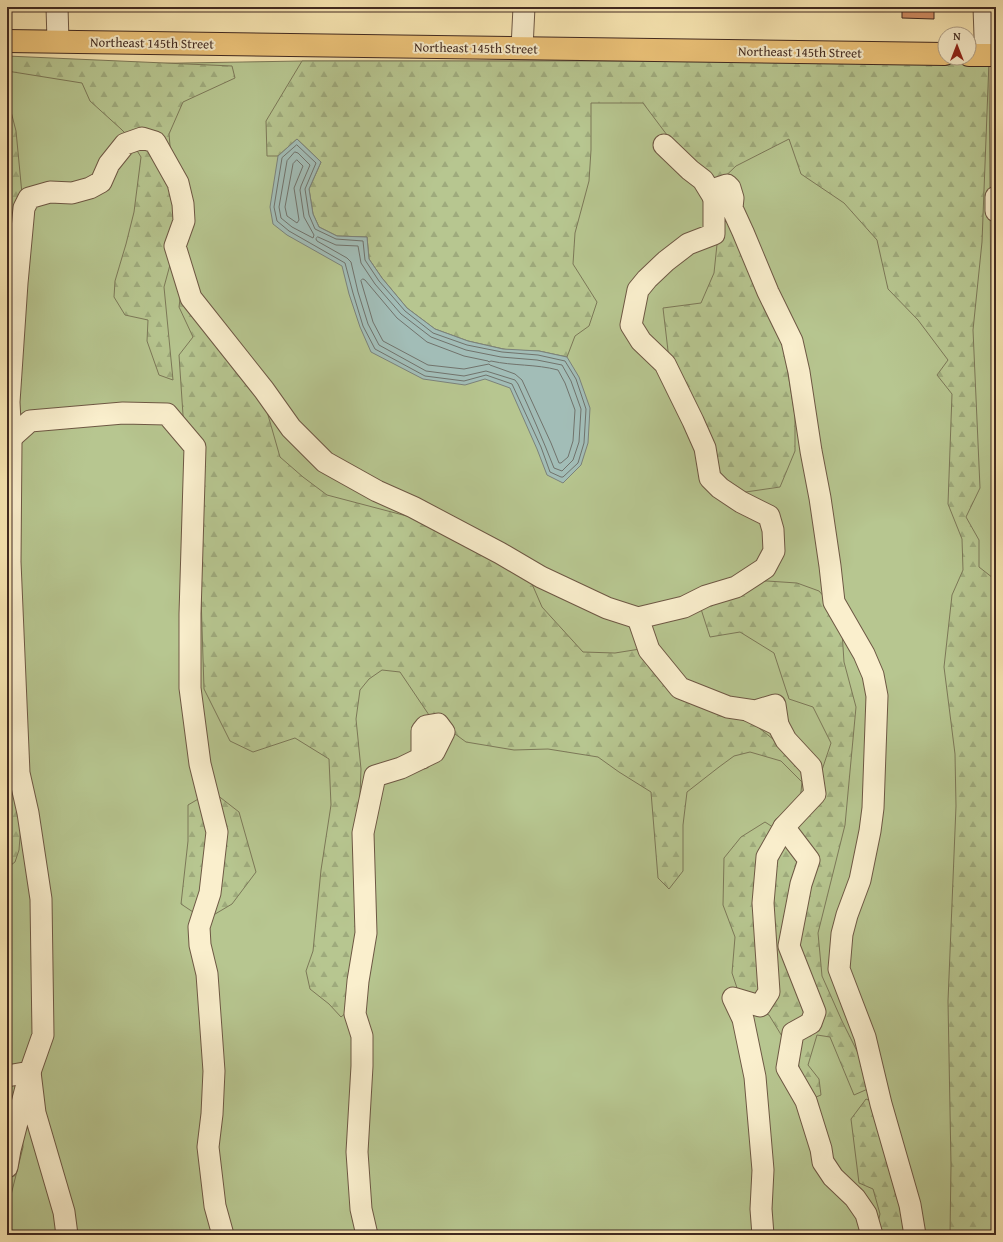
<svg xmlns="http://www.w3.org/2000/svg" width="1003" height="1242" font-family="'Gentium Book Plus',serif">
	<defs>
		<pattern id="forest-firs" width="22" height="20" patternUnits="userSpaceOnUse"><rect width="22" height="20" fill="#b7c690"/><path d="M5 1l3.5 6h-7zM16 11l3.5 6h-7z" fill="#9eaa7c"/></pattern>
	</defs>
	<rect width="100%" height="100%" fill="#f8e6b2"/>
	<filter id="stains"><feTurbulence type="fractalNoise" baseFrequency=".005" numOctaves="4"/><feColorMatrix values="0 0 0 0 .2 0 0 0 0 .09 0 0 0 0 .02 0 0 0 .5 -.17"/></filter>
	<radialGradient id="worn" r=".72"><stop offset=".6" stop-color="#630" stop-opacity="0"/><stop offset="1" stop-color="#630" stop-opacity=".3"/></radialGradient>
	<!-- green -->
	<polygon fill="#b7c690" stroke="#7c7858" points="302,61 989,61 993,578 996,619 996,1235 7,1235 7,66"/>
	<!-- forest -->
	<g fill="url(#forest-firs)" stroke="#7c7858">
		<polygon points="7,56 232,66 235,78 183,102 169,134 177,225 174,250 164,287 173,380 159,375 147,341 148,320 125,315 114,297 115,281 126,244 134,212 141,157 128,136 121,129 90,101 82,83 7,71"/>
		<polygon points="302,61 989,61 982,242 973,330 980,488 966,517 979,540 979,567 993,578 995,804 996,805 996,1235 950,1235 951,1165 948,1001 956,806 955,754 944,667 952,595 963,570 962,539 948,504 952,394 937,375 948,360 918,320 888,289 877,240 844,203 801,174 789,139 736,166 715,186 673,143 643,103 591,103 591,150 589,181 575,233 573,264 597,302 589,326 575,336 567,357 539,351 508,350 468,341 435,329 407,308 382,278 369,259 367,237 337,236 319,227 313,214 309,189 321,162 297,139 278,156 267,156 266,121"/>
		<polygon points="7,96 16,131 22,194 7,368"/>
		<polygon points="726,210 783,342 795,416 795,451 780,487 739,493 714,475 670,368 663,308 701,303 714,273 718,235"/>
		<polygon points="186,298 266,408 280,457 303,477 327,495 422,520 526,570 542,607 583,652 615,653 640,649 702,700 754,724 802,762 821,773 831,743 813,707 789,699 774,653 740,632 710,637 701,609 744,582 767,581 797,583 819,591 841,616 844,662 856,707 845,825 818,933 822,976 842,1021 870,1077 870,1088 854,1095 830,1037 817,1035 808,1065 819,1079 821,1095 806,1101 788,1046 769,1015 742,1003 732,973 735,937 723,905 724,858 741,837 765,822 785,835 799,811 802,782 781,761 750,752 734,756 719,767 687,792 683,825 683,871 669,889 658,878 651,792 619,772 598,757 548,749 514,750 466,742 429,715 400,672 382,670 369,679 360,690 356,719 361,769 359,823 359,1002 341,1017 329,1004 310,989 306,971 313,951 321,870 331,805 329,759 295,738 253,752 230,741 204,689 201,596 201,489 185,445 179,355 193,337 179,307 180,299"/>
		<polygon points="7,446 24,784 19,850 15,862 7,868"/>
		<polygon points="212,791 239,812 256,872 232,904 205,920 181,904 188,841 188,805"/>
		<polygon points="10,1071 20,1102 23,1147 9,1203 7,1235 7,1072"/>
		<polygon points="866,1099 876,1103 893,1159 905,1232 902,1235 880,1235 876,1231 880,1214 873,1189 859,1183 851,1119"/>
	</g>
	<!-- water -->
	<polygon fill="#a2bdb7" stroke="#7b827b" points="297,139 321,162 309,189 313,214 319,227 337,236 367,237 369,259 382,278 407,308 435,329 468,341 503,349 539,351 567,357 579,377 590,408 588,443 581,465 563,483 547,475 537,449 510,388 485,379 465,385 423,379 371,352 360,327 349,294 342,266 287,235 273,224 270,207 278,156"/>
	<g fill="none" stroke-linecap="round" stroke-linejoin="round">
		<!-- shore -->
		<g stroke="#71736c" stroke-width="1">
			<polygon points="297,145 316,163 305,189 309,215 315,229 336,239 363,241 365,260 379,281 405,311 433,333 467,345 502,352 538,355 565,361 576,379 586,409 584,443 578,463 563,477 561,477 550,472 541,447 512,384 486,375 464,381 425,376 375,349 363,326 353,293 345,263 289,231 277,221 274,207 282,158"/>
			<polygon points="295,152 298,153 310,165 301,186 300,190 304,217 314,235 313,238 292,227 281,218 279,207 287,161"/>
			<polygon points="297,160 303,166 294,188 299,220 297,223 287,216 285,207 293,164"/>
			<path d="M318 237 336 245 358 246 361 263 375 284 401 314 431 337 466 350 501 357 537 360 562 365 571 381 581 409 579 442 573 460 562 471 554 468C543 440 531 412 518 384L515 380 486 371 464 376 426 371 379 345 368 324 358 292 351 262 347 258 317 241 316 239Z"/>
			<path d="M363 279 365 280 397 318 427 342 464 356 488 361 489 362 491 361C513 366 536 364 558 370L565 383 575 410 573 441 568 457 561 463H559L551 443 522 380 515 374 490 365 489 364 464 369 428 365 383 341 373 322 361 281Z"/>
		</g>
		<!-- stream -->
		<polyline stroke="#7b827b" stroke-width="4.5" points="408,9 439,7"/>
	</g>
	<!-- building -->
	<polygon fill="#d38f66" stroke="#402920" points="902,7 934,7 934,19 902,18"/>
	<g fill="none" stroke-linecap="round" stroke-linejoin="round">
		<!-- minor casing -->
		<g stroke="#6e5844" stroke-width="23">
			<g id="minor">
				<polyline points="57,7 58,41"/>
				<polyline points="984,7 985,36 990,55"/>
				<polyline points="522,48 524,7"/>
				<polyline points="664,145 690,170 703,180 714,198"/>
				<polyline points="996,197 996,211"/>
				<polyline points="11,438 30,421 123,413 167,414 195,447 190,614 190,688 200,764 217,832 210,893 199,927 200,945 207,974 214,1071 212,1114 208,1147 215,1206 223,1235"/>
				<polyline points="638,618 649,650 680,688 728,707 755,711 775,705 778,725"/>
				<polyline points="749,711 778,725 786,740 811,767 815,794 784,827 767,857 763,903 769,992 760,1006 733,998 743,1019 755,1077 763,1170 761,1209 763,1235"/>
				<polyline points="784,827 809,860 801,884 789,946 815,1012 811,1023 793,1033 787,1068 806,1101 821,1149 823,1162 833,1177 855,1198 866,1214 872,1235"/>
				<polyline points="7,1076 30,1072 43,1035 41,899 28,813 19,773 10,562 11,442 9,402 17,283 24,208 29,198 50,192 72,193 90,188 101,182 109,164 125,144 142,138 155,142 178,183 183,204 184,221 175,246 191,298 264,390 291,428 325,462 377,491 413,507 500,553 541,577 607,608 638,618 684,607 706,596 736,587 765,568 774,551 773,530 769,516 741,502 720,488 710,478 705,448 693,421 665,364 641,341 631,325 638,290 647,279 666,261 688,244 714,234 714,198 718,188 727,185 730,188 733,198 732,208 743,232 768,292 792,341 799,372 811,451 820,498 830,566 834,602 864,654 873,675 877,696 873,808 870,831 860,880 847,915 842,934 839,969 865,1037 881,1104 910,1205 915,1235"/>
				<polyline points="7,1167 10,1150 30,1072 35,1113 64,1212 67,1235"/>
				<polyline points="367,1235 361,1209 357,1152 362,1066 362,1036 355,1014 358,981 366,933 363,833 375,776 401,768 434,752 444,732 438,724 426,726 422,731 422,758"/>
			</g>
		</g>
		<!-- major casing -->
		<g stroke="#402920" stroke-width="24">
			<g id="major">
				<polyline points="7,41 945,54"/>
				<polyline points="969,55 996,55"/>
			</g>
		</g>
		<!-- minor -->
		<use href="#minor" stroke="#faefcd" stroke-width="21"/>
		<!-- major -->
		<use href="#major" stroke="#ecc379" stroke-width="22"/>
	</g>
	<g text-anchor="middle" dominant-baseline="central" stroke-width="4" stroke-linejoin="round" paint-order="stroke">
		<!-- street labels -->
		<g font-size="13" fill="#402920" stroke="#faefcd">
			<text transform="translate(152 43) rotate(1)">Northeast 145th Street</text>
			<text transform="translate(476 48) rotate(1)">Northeast 145th Street</text>
			<text transform="translate(800 52) rotate(1)">Northeast 145th Street</text>
		</g>
	</g>
	<!-- margin -->
	<rect width="1003" height="1242" fill="none" stroke="#f8e6b2" stroke-width="24"/>
	<rect x="8" y="8" width="987" height="1226" fill="none" stroke="#402920" stroke-width="2"/>
	<rect x="12" y="12" width="979" height="1218" fill="none" stroke="#402920"/>
	<!-- north arrow -->
	<g transform="translate(957 46)"><circle r="19" fill="#faefcd" stroke="#b0a088"/>
	<path d="M0-3L7 15L0 10L-7 15Z" fill="#8f2418"/>
	<text y="-6" font-size="11" font-weight="bold" text-anchor="middle" fill="#402920">N</text>
	</g>
	<rect width="100%" height="100%" filter="url(#stains)"/>
	<rect width="100%" height="100%" fill="url(#worn)"/>
</svg>
